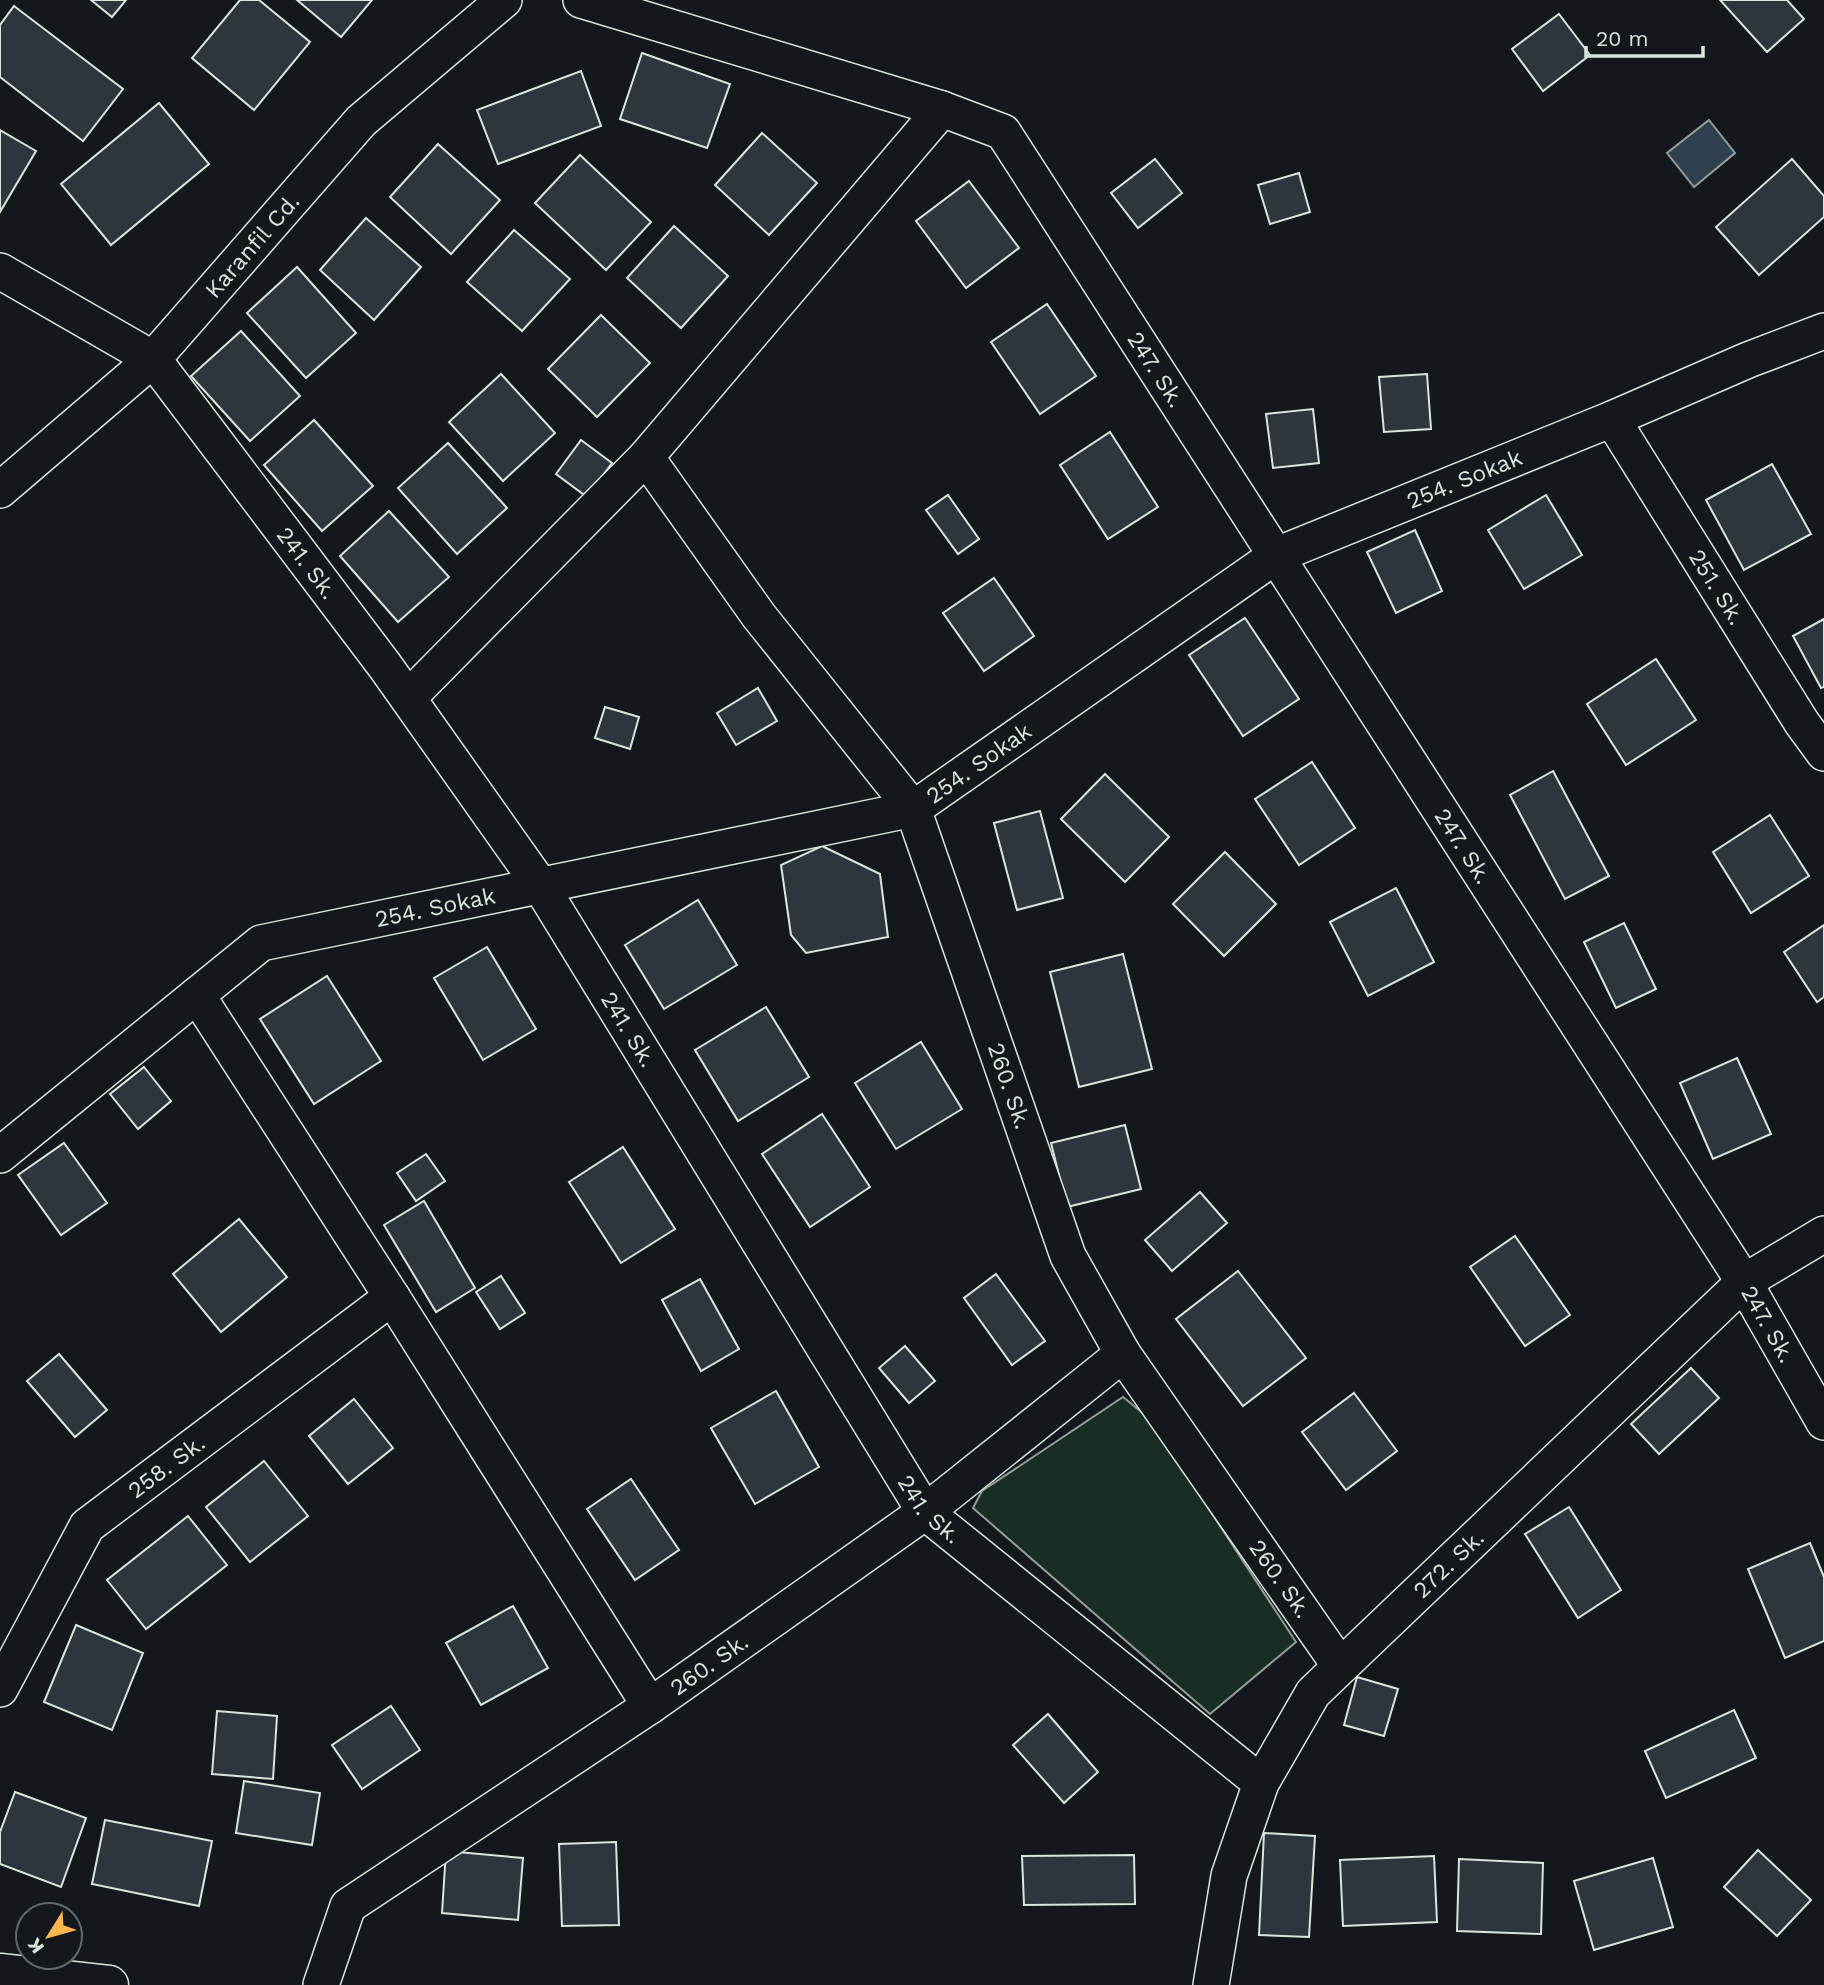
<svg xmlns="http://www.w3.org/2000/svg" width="1824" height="1985" font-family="'Work Sans',sans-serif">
	<rect width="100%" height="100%" fill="#14181c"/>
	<!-- green -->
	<polygon fill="#1a2d24" stroke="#939e99" stroke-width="2" points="1123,1397 1150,1419 1296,1642 1210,1714 973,1508 982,1491"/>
	<!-- water -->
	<polygon fill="#2f3f4d" stroke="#939e99" stroke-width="2" points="1709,120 1735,153 1694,187 1667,153"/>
	<!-- building -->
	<g fill="#2c363c" stroke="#d8e6dc" stroke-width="2">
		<polygon points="91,0 126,0 112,17"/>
		<polygon points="240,0 259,0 310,42 254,110 192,58"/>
		<polygon points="297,0 372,0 341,37"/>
		<polygon points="1720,0 1787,0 1804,19 1767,52"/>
		<polygon points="14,6 123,89 83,141 0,77 0,25"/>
		<polygon points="1559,14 1590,55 1543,91 1512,49"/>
		<polygon points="642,53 730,84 707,148 620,119"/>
		<polygon points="581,71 601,126 498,164 477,110"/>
		<polygon points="159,103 209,164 111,245 61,184"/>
		<polygon points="0,130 36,151 0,212"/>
		<polygon points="762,133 817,183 769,235 715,185"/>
		<polygon points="438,144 500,200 451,254 390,197"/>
		<polygon points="580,155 651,222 606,270 535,203"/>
		<polygon points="1155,159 1182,193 1138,228 1111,193"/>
		<polygon points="1792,159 1824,196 1824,217 1759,275 1716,227"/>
		<polygon points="1299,173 1310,212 1270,224 1258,185"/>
		<polygon points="969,181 1019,248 966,288 916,221"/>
		<polygon points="366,218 421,267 374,320 320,270"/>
		<polygon points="674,226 728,276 681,328 627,278"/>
		<polygon points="514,230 570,279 522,331 467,282"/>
		<polygon points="297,267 356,333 306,378 247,313"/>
		<polygon points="1047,304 1096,376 1040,414 991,342"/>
		<polygon points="601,315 650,363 597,417 548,369"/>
		<polygon points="241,331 300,396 250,441 191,376"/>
		<polygon points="501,374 555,433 503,481 449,422"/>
		<polygon points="1427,374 1431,429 1384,432 1379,377"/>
		<polygon points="1313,409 1319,463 1273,468 1266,414"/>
		<polygon points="314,420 373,486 322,531 264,465"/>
		<polygon points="1110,432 1158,507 1108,539 1060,465"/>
		<polygon points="581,440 612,463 587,497 556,474"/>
		<polygon points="448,443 507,508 457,554 398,488"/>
		<polygon points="1772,464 1811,534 1744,570 1706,500"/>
		<polygon points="948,495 979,539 958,554 926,510"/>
		<polygon points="1546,495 1582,555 1524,589 1488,530"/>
		<polygon points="389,511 449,577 398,622 340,556"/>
		<polygon points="1415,530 1442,591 1396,613 1367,552"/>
		<polygon points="994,578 1034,636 984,671 943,613"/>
		<polygon points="1245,618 1299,699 1243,736 1189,655"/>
		<polygon points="1824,619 1824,687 1821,688 1793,636"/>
		<polygon points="1656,659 1696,720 1626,765 1587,704"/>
		<polygon points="758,688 777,721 736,745 717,713"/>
		<polygon points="605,707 639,717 630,749 595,738"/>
		<polygon points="1312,762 1355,828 1299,865 1255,799"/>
		<polygon points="1553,771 1609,876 1565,899 1510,795"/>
		<polygon points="1105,774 1169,837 1125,882 1061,819"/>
		<polygon points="1040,811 1063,898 1017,910 994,823"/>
		<polygon points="1770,815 1809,876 1751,913 1713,852"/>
		<polygon points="822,846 880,874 888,937 806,953 791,935 781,865"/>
		<polygon points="1225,852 1276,904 1224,956 1173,904"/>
		<polygon points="1396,888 1434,962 1368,996 1330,922"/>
		<polygon points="698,900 737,965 664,1009 625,945"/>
		<polygon points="1624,923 1656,989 1616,1008 1584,942"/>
		<polygon points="1824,925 1824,997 1817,1002 1784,952"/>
		<polygon points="487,947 536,1029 483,1060 434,978"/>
		<polygon points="1123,954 1152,1069 1079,1087 1050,972"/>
		<polygon points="327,976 381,1061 314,1104 260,1019"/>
		<polygon points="766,1007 809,1077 738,1121 695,1050"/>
		<polygon points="921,1042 962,1109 896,1149 855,1083"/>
		<polygon points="1737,1058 1771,1134 1713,1159 1680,1083"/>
		<polygon points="144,1067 171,1101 138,1129 110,1094"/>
		<polygon points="822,1114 870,1187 810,1227 762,1154"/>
		<polygon points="1125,1125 1141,1189 1067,1207 1051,1143"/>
		<polygon points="64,1143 107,1203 61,1235 18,1175"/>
		<polygon points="623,1147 675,1229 621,1263 569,1182"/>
		<polygon points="426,1154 445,1181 416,1201 397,1173"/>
		<polygon points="1200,1192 1227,1223 1172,1271 1145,1240"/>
		<polygon points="424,1201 475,1288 436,1312 384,1225"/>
		<polygon points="239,1219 287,1277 221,1332 173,1274"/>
		<polygon points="1515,1236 1570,1315 1525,1346 1470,1267"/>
		<polygon points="1238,1271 1306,1358 1243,1406 1176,1319"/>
		<polygon points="996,1274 1045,1341 1012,1365 964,1298"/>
		<polygon points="501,1276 525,1313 500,1329 476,1292"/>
		<polygon points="700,1279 739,1349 701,1371 662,1300"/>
		<polygon points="905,1346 935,1381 909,1403 879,1368"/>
		<polygon points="59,1354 107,1410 75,1437 27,1381"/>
		<polygon points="1691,1368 1719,1398 1659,1454 1631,1424"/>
		<polygon points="776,1391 819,1467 755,1504 711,1428"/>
		<polygon points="1354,1393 1397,1451 1346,1490 1302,1432"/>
		<polygon points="354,1399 393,1448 348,1484 309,1436"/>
		<polygon points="264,1461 308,1516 250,1562 206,1507"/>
		<polygon points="631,1479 679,1550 635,1580 587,1509"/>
		<polygon points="1569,1507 1621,1590 1578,1618 1525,1534"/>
		<polygon points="188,1516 227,1565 146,1629 107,1580"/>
		<polygon points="1810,1543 1824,1577 1824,1641 1785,1658 1748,1569"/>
		<polygon points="513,1606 548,1668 481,1705 446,1643"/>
		<polygon points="76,1625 143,1653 112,1730 44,1702"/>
		<polygon points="1357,1677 1398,1689 1384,1736 1344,1725"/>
		<polygon points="391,1706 420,1750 362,1789 332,1745"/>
		<polygon points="1734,1710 1756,1758 1666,1798 1645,1751"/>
		<polygon points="217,1711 277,1716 273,1779 212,1774"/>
		<polygon points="1048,1714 1098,1772 1064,1803 1013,1745"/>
		<polygon points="244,1781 320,1793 312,1845 236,1833"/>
		<polygon points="15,1792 86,1818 61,1887 0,1864 0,1832"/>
		<polygon points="105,1820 212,1841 199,1906 92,1884"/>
		<polygon points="1264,1833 1315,1836 1309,1937 1259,1935"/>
		<polygon points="616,1842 619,1925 562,1926 559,1844"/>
		<polygon points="1758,1850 1811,1900 1777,1936 1724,1887"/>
		<polygon points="446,1851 523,1858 518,1920 442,1913"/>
		<polygon points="1134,1855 1135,1904 1024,1905 1022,1856"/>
		<polygon points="1434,1856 1437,1922 1343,1926 1340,1860"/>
		<polygon points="1653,1858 1673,1927 1594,1950 1574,1881"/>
		<polygon points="1459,1859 1543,1863 1541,1934 1457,1931"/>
	</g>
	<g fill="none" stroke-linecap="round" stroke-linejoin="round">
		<!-- street casing -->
		<g stroke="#d8e6dc" stroke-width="38">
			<g id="street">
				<polyline points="581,0 942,109"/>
				<path id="s1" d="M0 271 153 359 385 666 540 885 925 1512 1261 1783"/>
				<path id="s2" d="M1612 419 1802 723 1824 753"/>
				<path id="s3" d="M0 490 153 359 361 121 504 0"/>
				<polyline points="408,698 646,457"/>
				<polyline points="197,995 392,1297 650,1706"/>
				<path id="s4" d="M0 1155 261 943 913 809 1277 555 1612 419 1748 360 1824 331"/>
				<path id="s5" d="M1340 1666 1123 1354 1068 1256 913 809 759 616 646 457 942 109 1003 132 1744 1282 1824 1422"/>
				<path id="s6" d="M0 1689 87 1526 392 1297"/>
				<path id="s7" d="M321 1985 348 1906 650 1706 925 1512 1123 1354"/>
				<path id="s8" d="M1211 1985 1229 1876 1261 1783 1313 1693 1744 1282 1824 1234"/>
			</g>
		</g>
		<!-- secondary casing -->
		<g stroke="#d8e6dc" stroke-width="41">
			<polyline id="secondary" points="0,1973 109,1985"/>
		</g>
		<!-- street -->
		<use href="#street" stroke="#14181c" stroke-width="35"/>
		<!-- secondary -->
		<use href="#secondary" stroke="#14181c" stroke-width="38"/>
	</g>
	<g text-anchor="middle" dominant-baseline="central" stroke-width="5" stroke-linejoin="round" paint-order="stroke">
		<!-- street labels -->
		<g font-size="23" fill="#d8e6dc" stroke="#14181c">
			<text stroke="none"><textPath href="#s3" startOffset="352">Karanfil Cd.</textPath></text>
			<text stroke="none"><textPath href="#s5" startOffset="2212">247. Sk.</textPath></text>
			<text stroke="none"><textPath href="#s4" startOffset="1648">254. Sokak</textPath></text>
			<text stroke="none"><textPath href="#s1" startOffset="432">241. Sk.</textPath></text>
			<text stroke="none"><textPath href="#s2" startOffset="198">251. Sk.</textPath></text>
			<text stroke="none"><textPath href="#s4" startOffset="1082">254. Sokak</textPath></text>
			<text stroke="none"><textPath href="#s5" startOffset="2779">247. Sk.</textPath></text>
			<text stroke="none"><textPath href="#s4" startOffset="514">254. Sokak</textPath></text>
			<text stroke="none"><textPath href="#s1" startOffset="999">241. Sk.</textPath></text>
			<text transform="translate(1009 1086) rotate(71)">260. Sk.</text>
			<text stroke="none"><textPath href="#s5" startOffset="3346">247. Sk.</textPath></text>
			<text stroke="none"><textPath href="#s6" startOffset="284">258. Sk.</textPath></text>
			<text stroke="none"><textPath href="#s1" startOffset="1566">241. Sk.</textPath></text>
			<text stroke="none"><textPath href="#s8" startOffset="500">272. Sk.</textPath></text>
			<text transform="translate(1280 1579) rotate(55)">260. Sk.</text>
			<text stroke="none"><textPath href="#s7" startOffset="518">260. Sk.</textPath></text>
		</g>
	</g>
	<!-- north arrow -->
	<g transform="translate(49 1936) rotate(233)"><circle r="33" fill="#14181c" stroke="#626a69" stroke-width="2"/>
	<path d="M0-5L12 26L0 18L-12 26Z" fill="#ffb74d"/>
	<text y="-10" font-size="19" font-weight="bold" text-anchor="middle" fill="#d8e6dc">K</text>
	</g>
	<!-- scale -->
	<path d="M1586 46v10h117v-10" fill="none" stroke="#d8e6dc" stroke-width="3.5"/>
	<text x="1596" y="46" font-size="21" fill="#d8e6dc" stroke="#14181c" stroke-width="5" paint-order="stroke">20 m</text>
</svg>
